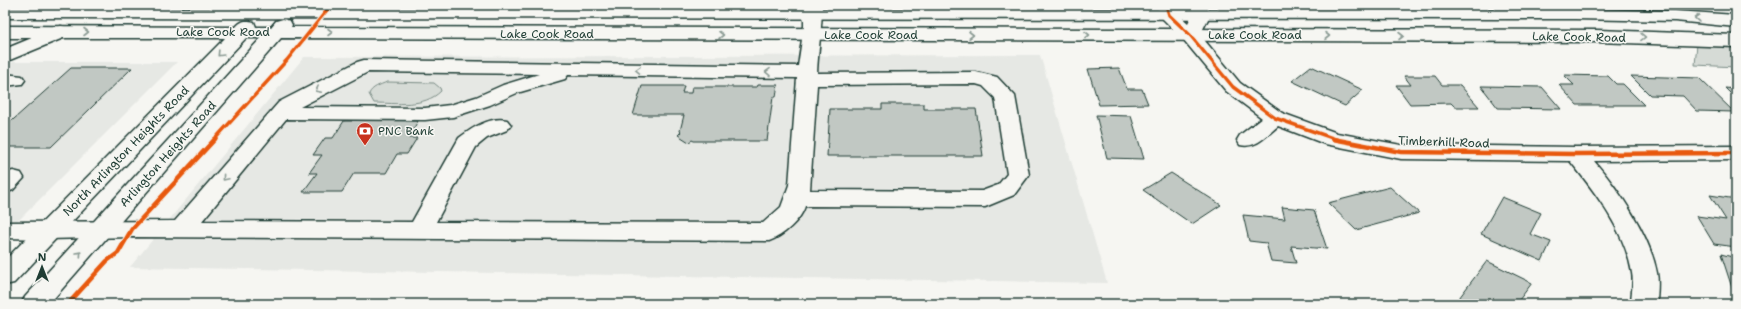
<svg xmlns="http://www.w3.org/2000/svg" width="1741" height="309" font-family="'Shantell Sans',sans-serif">
	<rect width="100%" height="100%" fill="#f6f6f2"/>
	<filter id="ink" filterUnits="userSpaceOnUse"><feTurbulence type="fractalNoise" baseFrequency=".025" numOctaves="2"/><feDisplacementMap in="SourceGraphic" scale="8" xChannelSelector="R" yChannelSelector="G"/><feConvolveMatrix kernelMatrix="1 2 1 2 8 2 1 2 1" color-interpolation-filters="sRGB"/></filter>
	<g filter="url(#ink)">
		<!-- built -->
		<g fill="#e6e8e4">
			<polygon points="1040,55 1107,283 130,267 304,57"/>
			<polygon points="5,62 177,62 5,234"/>
		</g>
		<!-- green -->
		<g fill="#d6dbd6" stroke="#7a8c85">
			<polygon points="1697,44 1736,47 1736,67 1695,65"/>
			<path d="M387 82 434 83 440 88 441 91C424 108 396 103 374 103L369 94C372 87 380 85 387 82Z"/>
		</g>
		<!-- building -->
		<g fill="#c1c8c3" stroke="#1f3d34">
			<polygon points="1311,66 1363,90 1345,106 1292,81"/>
			<polygon points="71,68 132,68 51,147 5,147 5,127"/>
			<polygon points="1119,68 1127,89 1142,89 1148,104 1099,105 1088,69"/>
			<polygon points="1564,75 1608,76 1616,84 1623,84 1644,105 1577,105 1559,85 1574,85"/>
			<polygon points="1404,76 1435,76 1442,85 1460,85 1479,107 1455,107 1451,103 1410,104 1396,85 1411,85"/>
			<polygon points="1631,76 1699,78 1734,112 1697,111 1683,96 1650,95"/>
			<polygon points="758,85 778,85 776,97 773,97 767,141 694,141 692,140 689,142 678,135 681,132 680,131 684,115 633,115 642,86 684,86 682,93 691,93 692,87 757,87"/>
			<polygon points="1481,86 1542,87 1561,109 1498,108"/>
			<polygon points="1725,88 1736,89 1736,99"/>
			<polygon points="882,104 924,104 924,109 976,109 983,156 827,156 830,109 882,109"/>
			<polygon points="357,115 410,115 406,121 418,121 408,138 417,138 407,154 397,154 386,173 354,173 342,192 303,192 317,173 309,173 322,155 313,155 325,138 333,138 344,121 352,121"/>
			<polygon points="1096,115 1131,116 1144,159 1107,158"/>
			<polygon points="1171,173 1221,205 1192,224 1143,190"/>
			<polygon points="1390,187 1419,213 1356,230 1328,203"/>
			<polygon points="1710,195 1736,199 1736,247 1714,244 1697,216 1726,220"/>
			<polygon points="1502,197 1541,213 1530,234 1551,242 1542,261 1481,234"/>
			<polygon points="1282,207 1314,210 1327,249 1291,246 1296,263 1271,261 1266,243 1249,241 1243,215 1285,219"/>
			<polygon points="1721,254 1736,258 1736,300"/>
			<polygon points="1487,261 1532,283 1516,304 1460,304 1456,302"/>
		</g>
		<g fill="none" stroke-linecap="round" stroke-linejoin="round">
			<!-- minor casing -->
			<g stroke="#1f3d34" stroke-width="3">
				<g id="minor">
					<path d="M804 5H822C822 28 818 50 817 73L976 72 997 77 1015 96 1029 175 1014 195 985 207 805 206C801 220 783 236 769 241L132 237 48 239 5 238V222L175 221 279 102 357 62 364 60 798 66 804 26ZM368 72 539 74 503 85 476 97 450 105 425 108 300 107ZM568 75 797 78 789 185 781 207 763 223 436 222 476 147 487 138 507 130 511 125 507 120C490 116 472 128 459 138L412 222 202 221 286 119 425 120 453 117 490 105 517 93 565 79ZM976 84 983 86 995 98 1007 174 998 185 982 191 810 190 817 85Z"/>
					<path d="M1157 5H1175L1177 13 1188 23 1192 15 1189 5H1207L1210 15 1200 35 1240 83 1282 113 1337 133 1401 145 1576 147 1736 146V160L1594 161C1619 190 1650 235 1657 273 1659 283 1657 294 1657 304H1631C1631 294 1634 283 1632 273 1625 231 1596 193 1570 161L1401 159 1325 144 1278 126C1266 136 1256 149 1240 145L1237 140 1240 135 1262 118 1226 91 1183 39 1163 19Z"/>
					<polygon points="61,26 68,28 70,32 68,36 5,62 5,49"/>
					<polygon points="5,74 22,76 25,80 22,84 5,86"/>
					<polygon points="13,171 21,173 24,178 13,190 5,193 5,173"/>
				</g>
			</g>
			<!-- major casing -->
			<g stroke="#1f3d34" stroke-width="3">
				<g id="major">
					<polygon points="5,8 1575,9 1675,11 1736,15 1736,27 1675,21 1575,19 5,18"/>
					<path d="M283 19 290 21 292 25 291 27 1597 30 1736 35V47L1597 42 281 38 49 304H21L25 297 261 38H246L14 283 5 285V260L225 38H5V26L236 27C241 21 245 20 254 22L256 27H271L276 21Z"/>
				</g>
			</g>
			<!-- minor -->
			<use href="#minor" fill="#f6f6f2" fill-rule="evenodd"/>
			<!-- major -->
			<use href="#major" fill="#f6f6f2" fill-rule="evenodd"/>
			<!-- cycleway-far1 casing -->
			<g stroke="#f6f6f2" stroke-width="5.5">
				<g id="cycleway-far1">
					<polyline points="1166,5 1169,15 1190,35 1233,87 1275,118 1338,140"/>
					<polyline points="214,140 287,60 331,5"/>
				</g>
			</g>
			<!-- cycleway casing -->
			<g stroke="#f6f6f2" stroke-width="7">
				<g id="cycleway">
					<polyline points="1333,139 1401,152 1576,154 1736,153"/>
					<polyline points="68,304 107,261 118,253 132,229 215,139"/>
				</g>
			</g>
			<!-- cycleway-far1 -->
			<use href="#cycleway-far1" stroke="#e8590c" stroke-width="3.5"/>
			<!-- cycleway -->
			<use href="#cycleway" stroke="#e8590c" stroke-width="4.5"/>
		</g>
		<!-- one-way arrows -->
		<defs><path id="oneway-chevron" d="M-2-3.5L2.5 0L-2 3.5" fill="none" stroke-width="1.6" stroke-linecap="round" stroke-linejoin="round"/></defs>
		<g stroke="#8a9a93">
			<use href="#oneway-chevron" transform="translate(1697 18) rotate(-176)"/>
			<use href="#oneway-chevron" transform="translate(86 32)"/>
			<use href="#oneway-chevron" transform="translate(330 32)"/>
			<use href="#oneway-chevron" transform="translate(721 35)"/>
			<use href="#oneway-chevron" transform="translate(971 35)"/>
			<use href="#oneway-chevron" transform="translate(1087 35)"/>
			<use href="#oneway-chevron" transform="translate(1327 36)"/>
			<use href="#oneway-chevron" transform="translate(1401 36)"/>
			<use href="#oneway-chevron" transform="translate(1643 37) rotate(1)"/>
			<use href="#oneway-chevron" transform="translate(220 54) rotate(134)"/>
			<use href="#oneway-chevron" transform="translate(638 70) rotate(-179)"/>
			<use href="#oneway-chevron" transform="translate(768 72) rotate(-179)"/>
			<use href="#oneway-chevron" transform="translate(318 90) rotate(153)"/>
			<use href="#oneway-chevron" transform="translate(225 178) rotate(130)"/>
			<use href="#oneway-chevron" transform="translate(79 254) rotate(-48)"/>
		</g>
	</g>
	<!-- icons -->
	<defs>
		<g id="bank-pin" transform="scale(0.9)"><path d="M0 17L-7.5 6A9.5 9.5 0 1 1 7.5 6Z" fill="#c8321e" stroke="#f6f6f2"/><path d="M-6-4H6V4H-6ZM0-2.3a2.3 2.3 0 1 0 0 4.6a2.3 2.3 0 1 0 0-4.6Z" fill="#fff"/></g>
	</defs>
	<g fill-rule="evenodd">
		<use href="#bank-pin" x="365" y="131"/>
	</g>
	<g text-anchor="middle" dominant-baseline="central" stroke-width="3" stroke-linejoin="round" paint-order="stroke">
		<!-- street labels -->
		<g font-size="12" fill="#1f3d34" stroke="#f6f6f2">
			<text x="223" y="32">Lake Cook Road</text>
			<text x="547" y="34">Lake Cook Road</text>
			<text x="871" y="35">Lake Cook Road</text>
			<text x="1255" y="35">Lake Cook Road</text>
			<text transform="translate(1579 37) rotate(1)">Lake Cook Road</text>
			<text transform="translate(1444 142) rotate(2)">Timberhill Road</text>
			<text transform="translate(126 151) rotate(-46)">North Arlington Heights Road</text>
			<text transform="translate(168 154) rotate(-48)">Arlington Heights Road</text>
		</g>
		<!-- poi labels -->
		<g font-size="12" fill="#1f3d34" stroke="#f6f6f2" text-anchor="start">
			<text x="378" y="131">PNC Bank</text>
		</g>
	</g>
	<!-- margin -->
	<rect width="1741" height="309" fill="none" stroke="#f6f6f2" stroke-width="20"/>
	<rect x="10" y="10" width="1721" height="289" fill="none" stroke="#1f3d34" stroke-width="1.5" filter="url(#ink)"/>
	<!-- north arrow -->
	<g transform="translate(42 267)" stroke="#f6f6f2" stroke-width="3" paint-order="stroke">
	<path d="M0-3L7 15L0 10L-7 15Z" fill="#1f3d34"/>
	<text y="-6" font-size="11" font-weight="bold" text-anchor="middle" fill="#1f3d34">N</text>
	</g>
</svg>
